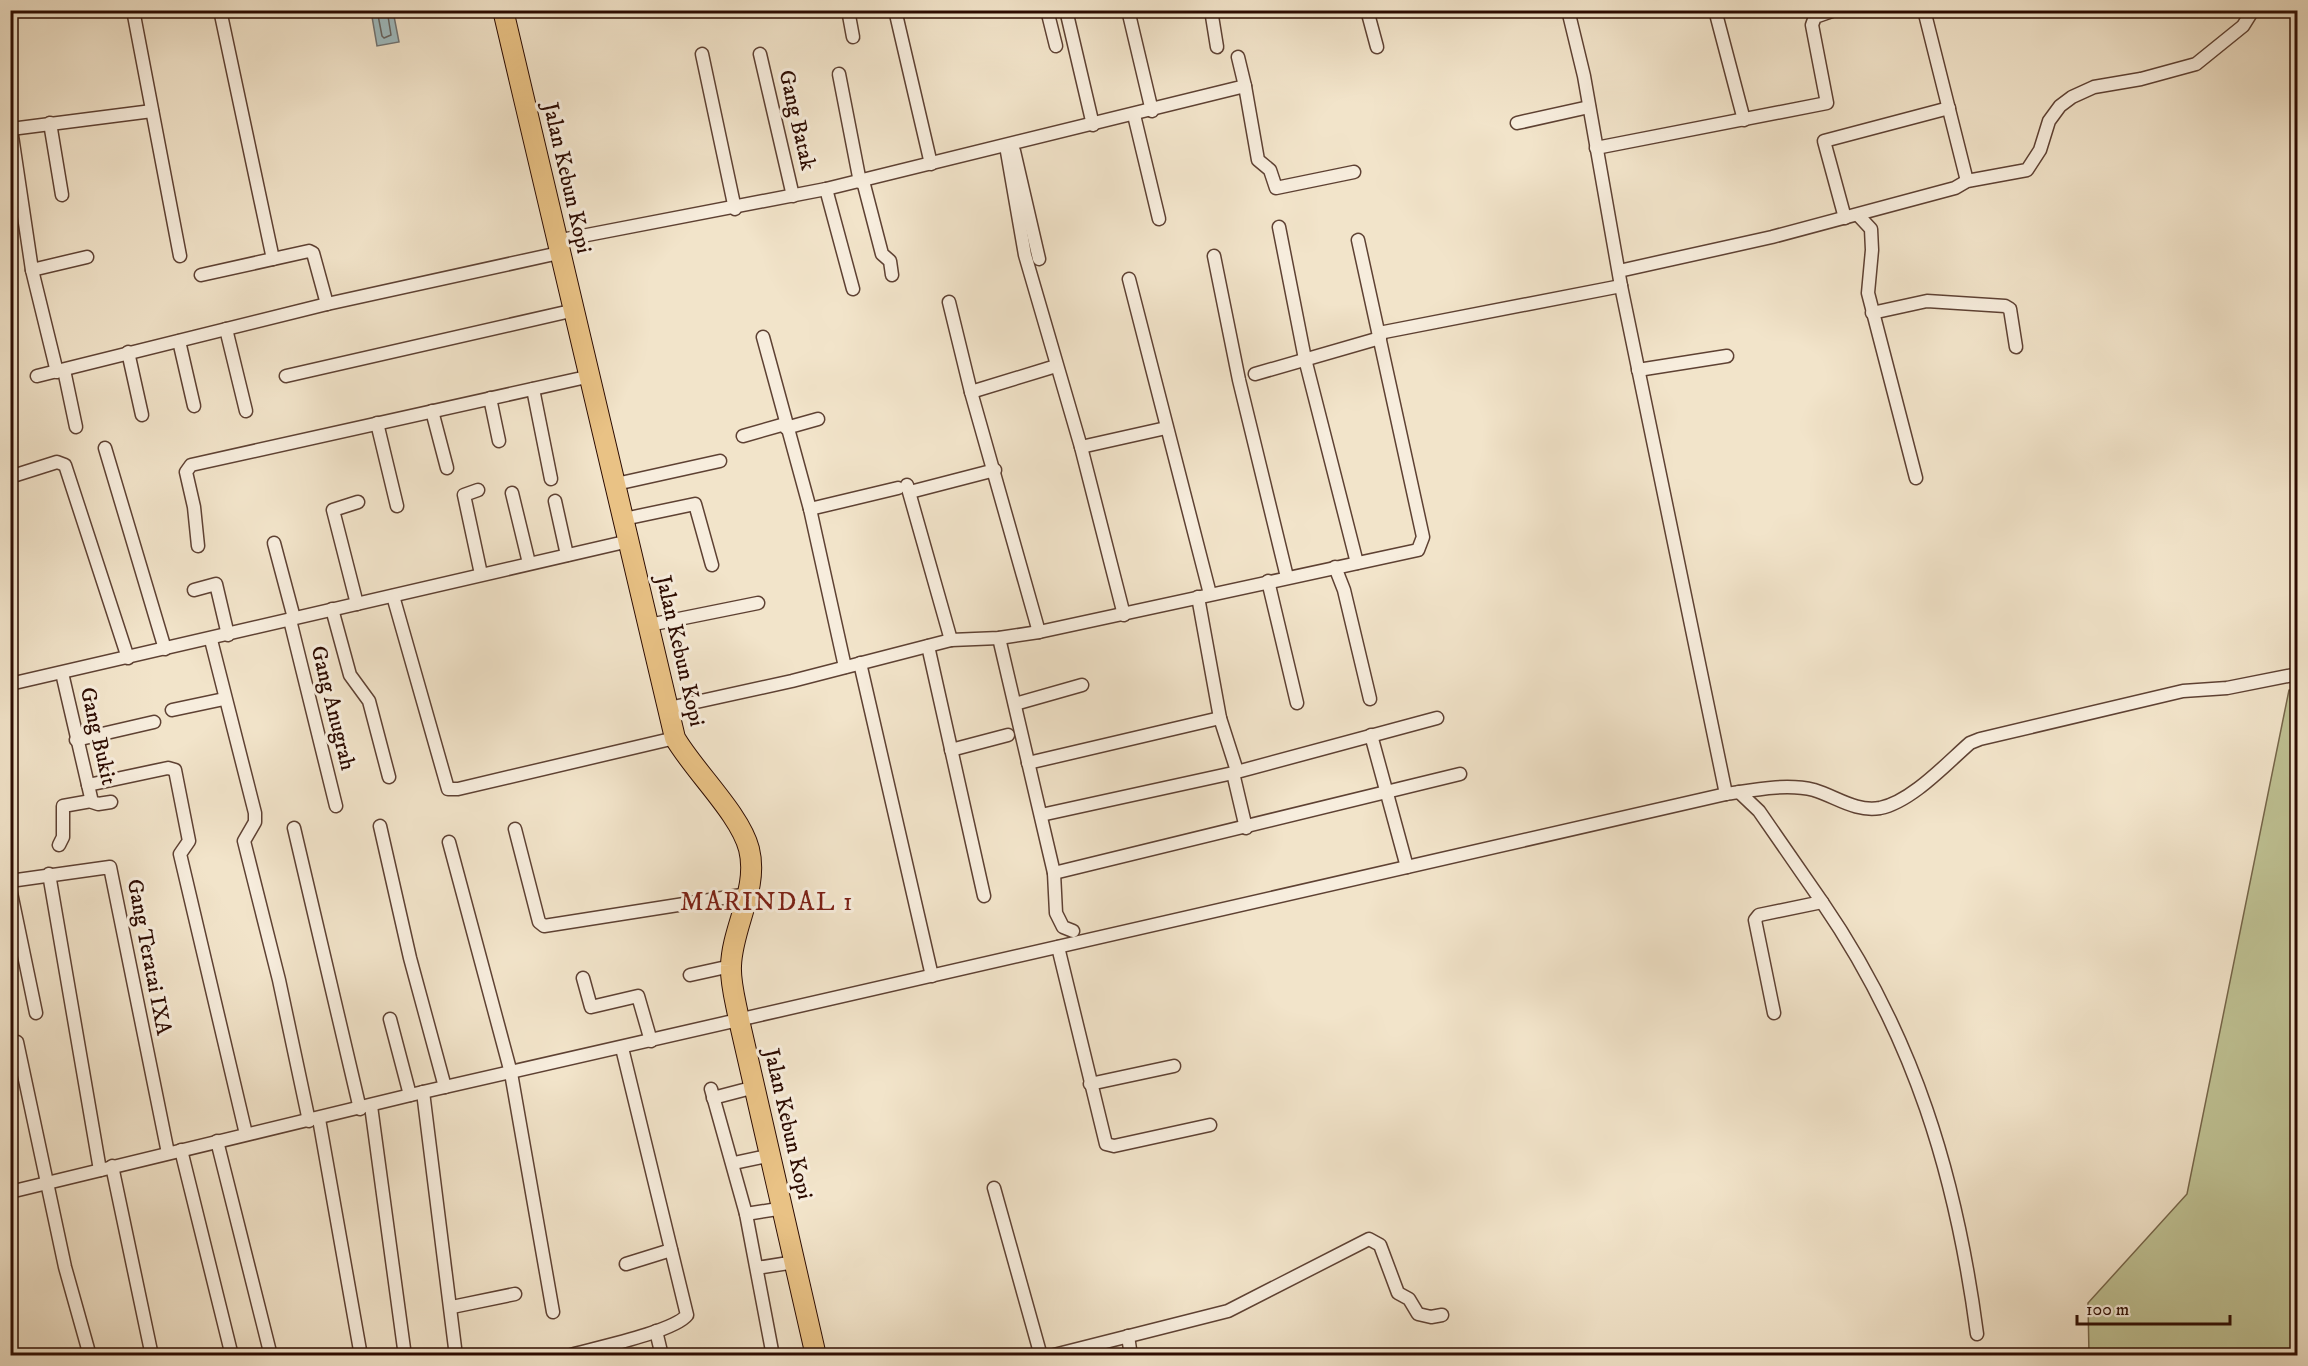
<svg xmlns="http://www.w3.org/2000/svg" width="2308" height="1366" font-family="'IM FELL DW Pica',serif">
	<rect width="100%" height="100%" fill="#f2e4ca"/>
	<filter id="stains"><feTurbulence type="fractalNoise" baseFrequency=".00333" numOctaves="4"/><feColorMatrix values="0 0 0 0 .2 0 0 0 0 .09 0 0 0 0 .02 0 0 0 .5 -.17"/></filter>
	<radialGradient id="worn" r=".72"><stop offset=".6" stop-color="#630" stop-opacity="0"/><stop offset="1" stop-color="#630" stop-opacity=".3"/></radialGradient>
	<!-- green -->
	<polygon fill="#bfc294" stroke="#76664a" stroke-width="1.5" points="2297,688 2297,1355 2089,1355 2088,1303 2187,1194 2289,690"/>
	<!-- water -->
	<polygon fill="#9fbcc0" stroke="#717574" stroke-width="1.5" points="371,11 393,11 399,42 377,46"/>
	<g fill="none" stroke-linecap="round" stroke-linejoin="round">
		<!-- shore -->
		<polyline stroke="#666460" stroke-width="1.5" points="377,10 382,36 384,38 391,35 387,10"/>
		<!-- street casing -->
		<g stroke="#5e4133" stroke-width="15">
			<g id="street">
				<polyline points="133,10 180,256"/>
				<polyline points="220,10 273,259"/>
				<polyline points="848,10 853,37"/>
				<polyline points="895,10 931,164"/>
				<polyline points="1047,10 1056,46"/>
				<polyline points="1066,10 1093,125"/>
				<polyline points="1128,10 1152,111"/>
				<polyline points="1211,10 1217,47"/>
				<polyline points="1367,10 1377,47"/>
				<polyline points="1568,10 1584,76 1621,286 1726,794"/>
				<polyline points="1715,10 1744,120"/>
				<polyline points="1924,10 1967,181"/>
				<polyline points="702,54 735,209"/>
				<polyline points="760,54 793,196"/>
				<polyline points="839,74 860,182"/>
				<polyline points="1245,86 1258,160 1270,170 1276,188 1354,172"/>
				<polyline points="1134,115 1159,219"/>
				<polyline points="10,123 11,129 152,111"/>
				<polyline points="50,123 62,195"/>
				<polyline points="1517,123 1589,107"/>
				<polyline points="11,129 32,270 57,372"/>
				<polyline points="1006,146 1025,255 1081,447 1124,615"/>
				<polyline points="1596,148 1827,103 1812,25 1815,17 1835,10"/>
				<polyline points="1014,151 1039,259"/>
				<polyline points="863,181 882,254 890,261 892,275"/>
				<polyline points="826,189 853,289"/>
				<polyline points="1858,215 1871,229 1872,250 1868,293 1916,478"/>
				<polyline points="1845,218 1824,141 1949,108"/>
				<polyline points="1279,227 1305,359 1357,563"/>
				<polyline points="556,241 826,189 1245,86 1238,57"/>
				<polyline points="1214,256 1239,380 1287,577"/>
				<polyline points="32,270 87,257"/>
				<polyline points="1619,271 1772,237 1955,188 1967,181 2027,170 2040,150 2049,121 2060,106 2072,97 2094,87 2141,79 2196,64 2243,26 2253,10"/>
				<polyline points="201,275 309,251 313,253 327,304"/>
				<polyline points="1129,279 1210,594"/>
				<polyline points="949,302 971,392 1039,632"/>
				<polyline points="1872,313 1927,301 2005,306 2010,309 2016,347"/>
				<polyline points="226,329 246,411"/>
				<polyline points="1379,333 1621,286"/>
				<polyline points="763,337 810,509 845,667"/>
				<polyline points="179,341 194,406"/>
				<polyline points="128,352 142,415"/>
				<polyline points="64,370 76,427"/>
				<polyline points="1638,370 1727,356"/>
				<polyline points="1255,374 1380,338"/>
				<polyline points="37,376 327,304 559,253"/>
				<polyline points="286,376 575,310"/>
				<polyline points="533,389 551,479"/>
				<polyline points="971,392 1056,366"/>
				<polyline points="490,398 499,441"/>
				<polyline points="432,411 447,468"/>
				<polyline points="377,423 397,506"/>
				<polyline points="786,428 818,419"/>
				<polyline points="743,436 785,424"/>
				<polyline points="1081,447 1166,428"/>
				<polyline points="105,448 165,649"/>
				<polyline points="16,475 57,462 65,465 128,658"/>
				<polyline points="616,484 720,461"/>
				<polyline points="907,485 951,640"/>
				<polyline points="478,490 464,495 481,574"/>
				<polyline points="910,492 995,470"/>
				<polyline points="512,493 529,563"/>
				<polyline points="555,501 567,555"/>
				<polyline points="810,509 898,488"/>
				<polyline points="624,519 695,504 712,565"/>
				<polyline points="274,543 294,618"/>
				<polyline points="198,546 194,507 186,472 191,465 591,376"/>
				<polyline points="1335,567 1344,590 1370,699"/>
				<polyline points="1268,581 1297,703"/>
				<polyline points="194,590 216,584 228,635"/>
				<polyline points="393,596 448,789 458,789 675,738"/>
				<polyline points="1198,597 1220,718 1237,771"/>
				<polyline points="357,604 333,510 358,502"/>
				<polyline points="332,609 350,675 369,701 389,777"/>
				<polyline points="290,620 336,806"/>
				<polyline points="649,625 758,603"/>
				<polyline points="999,638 1054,873 1056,913 1063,927 1073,931"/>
				<polyline points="211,640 255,813 255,822 244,841 279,980 309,1121"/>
				<polyline points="928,646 984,896"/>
				<polyline points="860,663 932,976"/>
				<polyline points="62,673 92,802 98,804 111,802"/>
				<polyline points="10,684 629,541"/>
				<polyline points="1015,704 1082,685"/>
				<polyline points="669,708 792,681 951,640 999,638 1039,632 1418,550 1423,537 1358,240"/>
				<polyline points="172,710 224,699"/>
				<polyline points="1371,735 1407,867"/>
				<polyline points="76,740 154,722"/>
				<polyline points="951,750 1008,735"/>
				<polyline points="1028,763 1220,718"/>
				<polyline points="1233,773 1246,828"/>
				<polyline points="88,785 168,768 175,770 189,841 180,854 246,1134"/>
				<polyline points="1739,792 1759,811 1822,902 1759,915 1755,920 1774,1013"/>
				<polyline points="1041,815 1233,773 1437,718"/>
				<polyline points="380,826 410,958 445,1087"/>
				<polyline points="294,828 360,1109"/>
				<polyline points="515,829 539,922 544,926 748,894"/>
				<polyline points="449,842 511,1073 553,1312"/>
				<polyline points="59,845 63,837 63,806 91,801"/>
				<polyline points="1054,873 1460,774"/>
				<polyline points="49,874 100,1170"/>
				<polyline points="10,881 110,867 168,1153"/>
				<polyline points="10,888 36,1013"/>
				<path d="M1822 902C1914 1036 1956 1175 1977 1334"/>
				<polyline points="1058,947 1106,1144 1114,1146 1210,1125"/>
				<polyline points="690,975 731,966"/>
				<polyline points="583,978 591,1007 638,996 651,1041"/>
				<polyline points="390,1019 410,1095"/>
				<polyline points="17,1042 65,1267 90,1356"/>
				<polyline points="1090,1084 1174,1066"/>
				<polyline points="711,1089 746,1214 773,1356"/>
				<polyline points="423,1092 456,1356"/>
				<polyline points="713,1098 755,1087"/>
				<polyline points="371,1106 405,1356"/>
				<polyline points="319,1119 361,1356"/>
				<polyline points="217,1141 271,1356"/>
				<polyline points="181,1150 232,1356"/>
				<polyline points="734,1163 772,1155"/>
				<polyline points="112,1166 152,1356"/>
				<polyline points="994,1188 1041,1356"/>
				<path d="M10 1192 423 1092 1726 794C1753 790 1787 783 1814 790 1837 797 1855 812 1880 808 1911 802 1946 764 1970 743L1980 739 2183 691 2227 688 2298 674"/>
				<polyline points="746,1214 784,1208"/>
				<polyline points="626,1264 671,1250"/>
				<polyline points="757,1268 795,1262"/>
				<polyline points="452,1307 515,1294"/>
				<polyline points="656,1331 662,1356"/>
				<polyline points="1128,1336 1131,1356"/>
				<path d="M567 1356C591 1349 674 1332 687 1315L622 1048"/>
				<polyline points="1050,1356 1228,1311 1369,1239 1380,1245 1398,1293 1409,1299 1418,1314 1431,1317 1442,1315"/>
			</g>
		</g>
		<!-- primary casing -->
		<g stroke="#2c0b01" stroke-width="22">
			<path id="primary" d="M503 10 675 738C694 771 740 814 749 849 759 889 732 927 731 966 730 983 736 1003 739 1020L816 1356"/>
		</g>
		<!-- street -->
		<use href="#street" stroke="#f7eddd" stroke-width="12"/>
		<!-- primary -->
		<use href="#primary" stroke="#e9c285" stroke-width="20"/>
	</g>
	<g text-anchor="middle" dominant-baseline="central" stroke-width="6" stroke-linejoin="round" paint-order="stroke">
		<!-- street labels -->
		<g font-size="22" fill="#2c0b01" stroke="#f7eddd">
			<text transform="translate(797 120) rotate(77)">Gang Batak</text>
			<text transform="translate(567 178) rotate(77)">Jalan Kebun Kopi</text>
			<text transform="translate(680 651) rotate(77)">Jalan Kebun Kopi</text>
			<text transform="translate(333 708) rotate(76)">Gang Anugrah</text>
			<text transform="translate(98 736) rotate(77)">Gang Bukit</text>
			<text transform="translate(149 957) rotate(79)">Gang Teratai IXA</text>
			<text transform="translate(788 1124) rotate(77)">Jalan Kebun Kopi</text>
		</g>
		<!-- quarter labels -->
		<g font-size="26" letter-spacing="1.5" fill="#7a1f14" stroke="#f7eddd">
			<text x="767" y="902">MARINDAL 1</text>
		</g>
	</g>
	<!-- margin -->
	<rect width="2308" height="1366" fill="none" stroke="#f2e4ca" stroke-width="36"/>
	<rect x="12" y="12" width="2284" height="1342" fill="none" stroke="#2c0b01" stroke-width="3"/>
	<rect x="18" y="18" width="2272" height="1330" fill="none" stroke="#2c0b01" stroke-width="1.5"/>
	<!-- scale -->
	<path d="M2077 1315v9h153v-9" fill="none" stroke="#2c0b01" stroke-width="3"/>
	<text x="2086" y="1315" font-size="18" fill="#2c0b01" stroke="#f7eddd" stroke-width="4.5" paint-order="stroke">100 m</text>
	<rect width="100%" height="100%" filter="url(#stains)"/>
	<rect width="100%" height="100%" fill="url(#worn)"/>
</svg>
